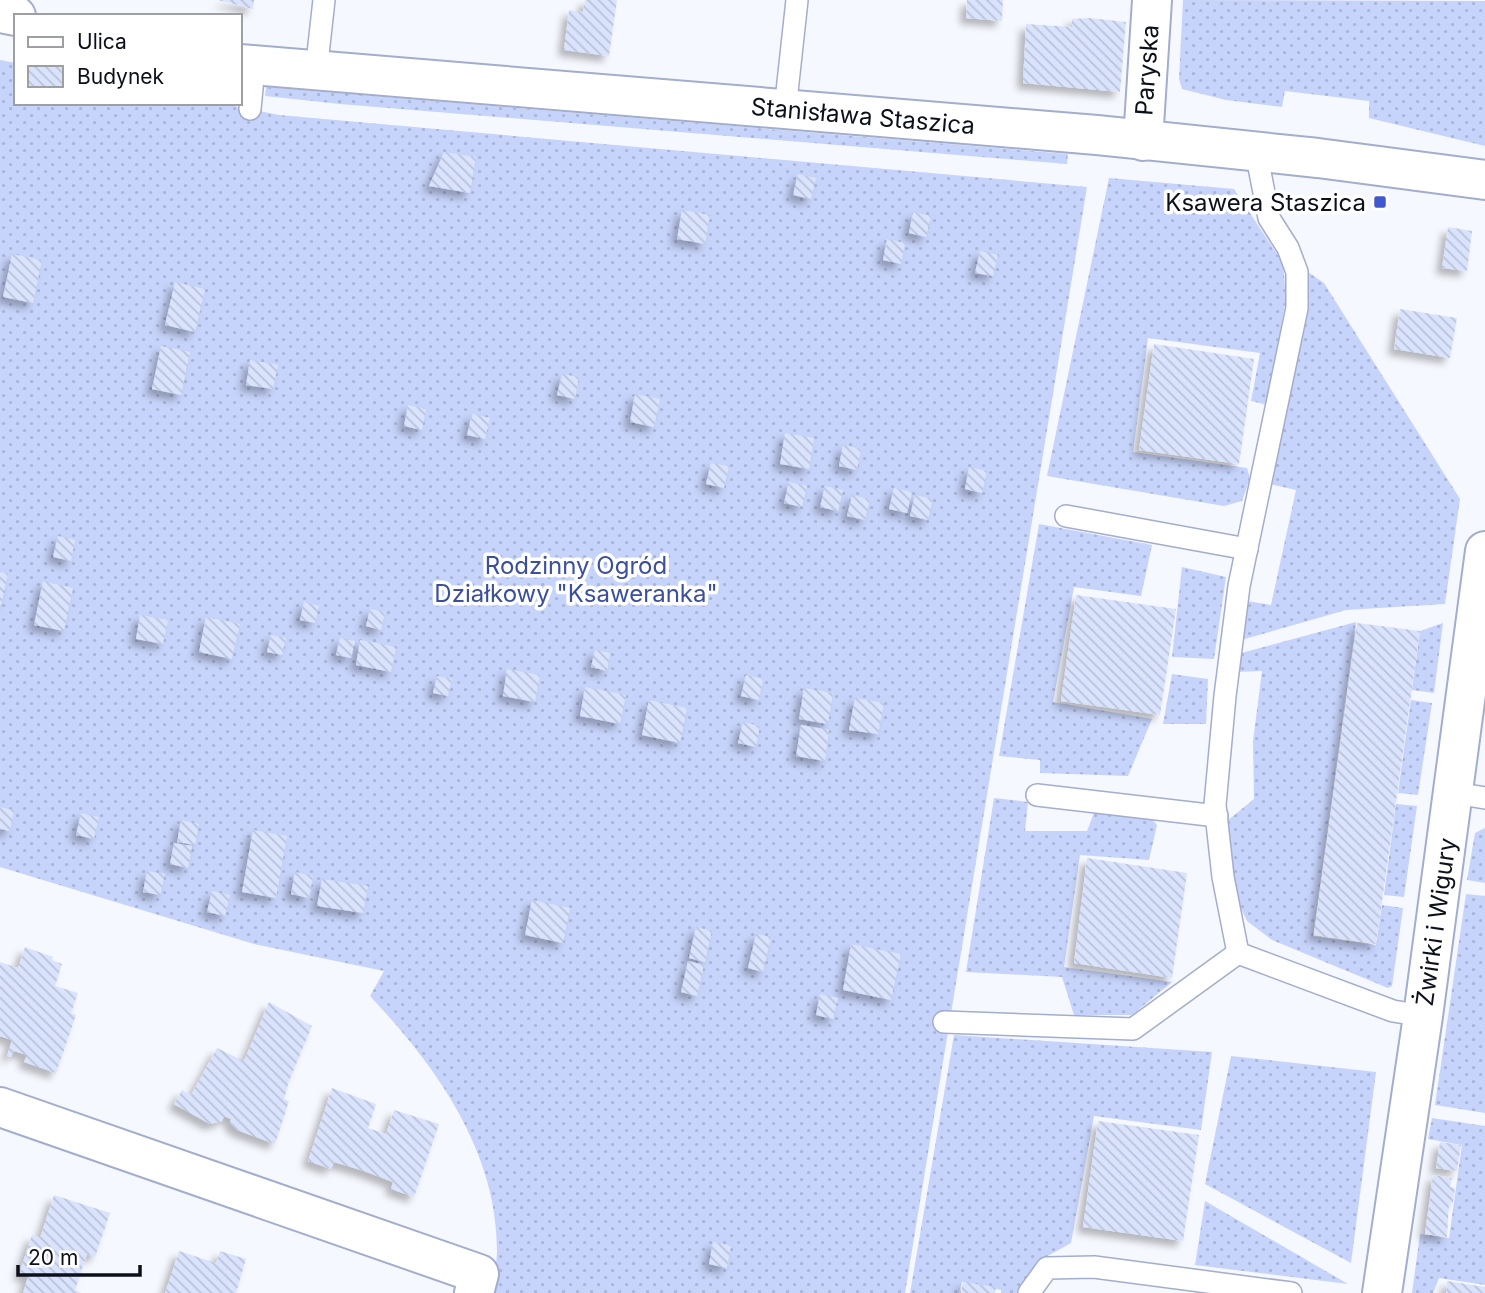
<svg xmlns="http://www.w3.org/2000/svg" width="1485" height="1293" font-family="Inter,sans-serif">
	<defs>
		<pattern id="grass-dots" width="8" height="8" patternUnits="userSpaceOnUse" patternTransform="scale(1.75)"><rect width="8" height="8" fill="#c6d3fa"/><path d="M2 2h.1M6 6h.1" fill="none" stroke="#a9b4d6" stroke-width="1.8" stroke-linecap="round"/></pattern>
		<pattern id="building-back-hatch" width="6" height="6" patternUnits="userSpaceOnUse" patternTransform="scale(1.75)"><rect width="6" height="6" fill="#dae3fd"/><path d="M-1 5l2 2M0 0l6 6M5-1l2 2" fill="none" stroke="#bac2d8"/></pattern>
		<filter id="shadow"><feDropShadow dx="-6" dy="6" stdDeviation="3.5" flood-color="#0004"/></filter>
	</defs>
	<rect width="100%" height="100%" fill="#f6f8ff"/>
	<!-- grass -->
	<g fill="url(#grass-dots)">
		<polygon points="1183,0 1485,1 1485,146 1369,118 1369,101 1285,91 1282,107 1226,100 1182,89 1179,79"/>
		<path d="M0 60 16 63V103H219L279 115 1087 187 905 1293H490C493 1279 497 1264 497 1250 497 1151 436 1066 370 996L384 971 254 944 0 867Z"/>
		<polygon points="266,87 1068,154 1067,164 340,104 265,96"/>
		<polygon points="1109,178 1234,189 1283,263 1286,298 1268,405 1251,401 1260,353 1148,338 1133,452 1247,468 1250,478 1242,501 1224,506 1047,476"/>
		<polygon points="1308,272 1324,283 1460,499 1445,604 1346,610 1241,640 1247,601 1271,605 1296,490 1270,484 1305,327"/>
		<polygon points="1039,524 1152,545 1141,596 1074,587 1053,702 1152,719 1128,776 1040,773 1040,760 999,756"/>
		<polygon points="1182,567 1226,577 1214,659 1172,657"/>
		<polygon points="1356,622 1313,936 1376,945 1382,905 1403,908 1392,986 1388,988 1272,940 1247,921 1233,892 1227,821 1254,799 1253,741 1262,671 1236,672 1238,654"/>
		<polygon points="1443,623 1434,693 1412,690 1420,631"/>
		<polygon points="1172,674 1208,679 1206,724 1163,724"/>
		<polygon points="1411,700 1432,703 1418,795 1398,793"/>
		<polygon points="994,798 1028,802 1025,831 1087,831 1097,805 1145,812 1157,825 1149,860 1080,855 1064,967 1172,982 1132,1015 1074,1015 1062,977 966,972"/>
		<polygon points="1396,804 1417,806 1404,897 1384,895"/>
		<polygon points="1485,828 1485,883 1467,880 1475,833"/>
		<polygon points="1466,894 1485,896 1485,1113 1435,1105"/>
		<polygon points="954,1035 1212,1052 1201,1130 1094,1116 1071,1243 1044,1258 1024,1293 1001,1293 1001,1290 962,1282 959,1293 910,1293"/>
		<polygon points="1231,1056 1376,1072 1351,1263 1205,1184"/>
		<polygon points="1432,1118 1485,1126 1485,1285 1439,1278 1433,1293 1412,1293 1420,1234 1449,1238 1462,1145 1428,1139"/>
		<polygon points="1205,1201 1348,1284 1195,1265"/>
	</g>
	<!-- building -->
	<g fill="url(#building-back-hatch)" filter="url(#shadow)">
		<polygon points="218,0 254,0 253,9"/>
		<polygon points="585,0 617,0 609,56 564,50 569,10 583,12"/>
		<polygon points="967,0 1003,0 1002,21 966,18"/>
		<polygon points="1090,18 1126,22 1120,92 1023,83 1026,24 1072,27 1072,19"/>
		<polygon points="444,152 476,157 470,193 429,186"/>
		<polygon points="798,174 816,178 811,199 793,195"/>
		<polygon points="682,210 710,215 705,244 677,239"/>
		<polygon points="913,212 931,216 926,237 909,233"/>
		<polygon points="1448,227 1472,231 1467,271 1442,268"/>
		<polygon points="887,239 905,243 901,264 883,260"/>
		<polygon points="980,251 998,255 993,276 975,273"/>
		<polygon points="12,254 42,260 33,303 3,297"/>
		<polygon points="175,282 205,289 195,332 165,325"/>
		<polygon points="1400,309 1457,318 1450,358 1394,349"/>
		<polygon points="1154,344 1254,359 1239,464 1139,450"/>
		<polygon points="161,346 190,352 181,395 152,389"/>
		<polygon points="250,360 278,365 273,389 246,385"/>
		<polygon points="562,374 579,377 575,399 557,395"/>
		<polygon points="635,394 660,399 654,427 630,422"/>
		<polygon points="408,405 426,409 422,430 404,426"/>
		<polygon points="472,414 490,418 485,439 467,435"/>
		<polygon points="785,433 814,438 809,469 780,464"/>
		<polygon points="843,445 861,449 857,470 839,466"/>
		<polygon points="711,463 729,466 724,488 706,484"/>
		<polygon points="969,467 987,471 982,493 965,489"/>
		<polygon points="789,482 807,486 802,507 784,503"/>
		<polygon points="825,486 843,490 838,511 820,507"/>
		<polygon points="894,488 912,492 907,513 889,509"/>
		<polygon points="852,495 870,499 865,520 847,516"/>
		<polygon points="915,495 933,499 928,520 910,516"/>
		<polygon points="58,536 75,540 71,561 53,557"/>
		<polygon points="0,572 8,574 1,605 0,605"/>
		<polygon points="43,581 73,588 64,631 34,625"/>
		<polygon points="1076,595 1176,609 1160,715 1061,701"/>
		<polygon points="304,602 319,606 315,623 300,620"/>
		<polygon points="370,609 385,612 381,630 366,626"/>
		<polygon points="140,615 168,620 163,644 136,639"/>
		<polygon points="206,617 240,624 232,659 199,652"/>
		<polygon points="1357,623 1420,631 1376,944 1314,935"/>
		<polygon points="271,635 286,638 282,655 267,652"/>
		<polygon points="340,638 355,641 351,658 336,655"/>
		<polygon points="360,640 396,647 391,672 356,665"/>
		<polygon points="595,650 610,653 607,671 591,667"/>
		<polygon points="507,669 540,675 535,702 503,696"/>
		<polygon points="746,675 763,679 759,700 741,696"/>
		<polygon points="437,676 452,679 448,696 433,693"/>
		<polygon points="585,687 626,695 620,724 580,716"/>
		<polygon points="804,688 833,693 828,724 799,719"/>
		<polygon points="855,698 884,703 878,734 849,730"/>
		<polygon points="649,700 687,708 680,743 642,735"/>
		<polygon points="743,722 760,726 756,747 738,743"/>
		<polygon points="801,725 829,730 825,761 796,756"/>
		<polygon points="0,807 14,810 10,831 0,829"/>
		<polygon points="81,813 99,817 94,839 76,835"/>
		<polygon points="181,820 199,824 195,845 177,842"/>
		<polygon points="253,830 287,836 276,898 242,892"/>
		<polygon points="174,843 192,846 188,868 170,864"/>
		<polygon points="1087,858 1187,873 1172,978 1074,963"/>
		<polygon points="147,871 165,874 160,895 143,892"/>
		<polygon points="295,872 313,876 309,898 291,894"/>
		<polygon points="322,879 368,886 363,913 317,906"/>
		<polygon points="212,891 230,895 225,916 207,912"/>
		<polygon points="532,900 570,908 563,943 525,935"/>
		<polygon points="696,927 712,931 705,962 689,958"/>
		<polygon points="756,934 771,937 763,972 748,968"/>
		<polygon points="851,944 901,954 891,1000 843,990"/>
		<polygon points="25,947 53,957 52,960 62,964 55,986 78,993 71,1013 76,1015 56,1073 24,1062 27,1055 14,1051 11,1057 7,1056 12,1040 0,1036 0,962 18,968"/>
		<polygon points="688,961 704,965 697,996 681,992"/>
		<polygon points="820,994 838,998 833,1019 816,1015"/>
		<polygon points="269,1002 312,1026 289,1081 284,1099 289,1101 275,1144 237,1130 230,1123 231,1119 224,1116 222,1121 210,1124 174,1104 182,1090 191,1095 217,1048 244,1061"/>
		<polygon points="332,1088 376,1104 368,1128 386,1134 394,1110 439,1124 414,1197 391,1189 393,1182 364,1171 334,1162 331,1169 308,1161"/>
		<polygon points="1098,1121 1199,1135 1183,1241 1083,1227"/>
		<polygon points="1440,1142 1461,1145 1457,1171 1436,1168"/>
		<polygon points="1433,1175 1452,1178 1450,1187 1455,1188 1453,1203 1449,1203 1447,1237 1425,1234"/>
		<polygon points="54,1195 110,1213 95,1257 87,1254 75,1290 81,1293 23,1293 28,1277 19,1274 32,1235 40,1238"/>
		<polygon points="713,1242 731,1246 727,1268 709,1264"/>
		<polygon points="179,1251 216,1263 220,1251 246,1259 236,1293 165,1293"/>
		<polygon points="1447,1281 1485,1287 1485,1293 1446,1293"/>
		<polygon points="963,1282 996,1287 995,1293 961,1293"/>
	</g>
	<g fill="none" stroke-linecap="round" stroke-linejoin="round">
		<!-- lane casing -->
		<g stroke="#a3adcc" stroke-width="24">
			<g id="lane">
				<polyline points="316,72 324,0"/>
				<polyline points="250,109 254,67"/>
				<polyline points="785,110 797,0"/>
				<polyline points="1256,152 1269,218 1288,248 1297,272 1297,308 1239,586 1225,696 1215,805 1223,877 1238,953 1393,1011 1423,1016"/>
				<polyline points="1066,516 1247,549"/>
				<polyline points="1454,793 1485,798"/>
				<polyline points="1037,795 1217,816"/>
				<polyline points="944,1022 1133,1029 1238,953"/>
				<polyline points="1029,1293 1047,1268 1094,1267 1291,1293"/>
			</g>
		</g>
		<!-- street casing -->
		<g stroke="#a3adcc" stroke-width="42">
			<g id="street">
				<polyline points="0,13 16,16"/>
				<polyline points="240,64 1097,135 1318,158 1485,180"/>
				<polyline points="1143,141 1152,0"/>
				<polyline points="0,1107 479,1274 474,1293"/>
				<polyline points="1382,1293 1423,1016 1485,551"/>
			</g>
		</g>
		<!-- lane -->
		<use href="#lane" stroke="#fff" stroke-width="21"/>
		<!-- street -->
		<use href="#street" stroke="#fff" stroke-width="38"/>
	</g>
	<!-- markers -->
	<rect fill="#4159cd" stroke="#fff" stroke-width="2.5" x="1373" y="195" width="14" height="14" rx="3.5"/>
	<g text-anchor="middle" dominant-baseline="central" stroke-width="7" stroke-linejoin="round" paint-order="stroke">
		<!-- street labels -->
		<g font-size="24" fill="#0c101a" stroke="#fff">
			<text transform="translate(1147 70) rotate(-86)">Paryska</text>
			<text transform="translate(863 116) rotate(5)">Stanisława Staszica</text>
			<text transform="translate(1436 922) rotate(-82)">Żwirki i Wigury</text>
		</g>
		<!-- poi labels -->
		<g font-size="24" fill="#0c101a" stroke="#fff" text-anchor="end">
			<text x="1366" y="202">Ksawera Staszica</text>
		</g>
		<!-- park labels -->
		<g font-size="24" fill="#3b4f9e" stroke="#fff">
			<text x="576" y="565">Rodzinny Ogród<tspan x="576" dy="28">Działkowy "Ksaweranka"</tspan></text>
		</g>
	</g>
	<!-- legend -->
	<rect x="14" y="14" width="228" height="91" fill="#ffffff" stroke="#9e9fa3" stroke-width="2"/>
	<rect x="28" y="37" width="35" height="10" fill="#ffffff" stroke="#9e9fa3" stroke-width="2"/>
	<text x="77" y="49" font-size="21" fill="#0c101a">Ulica</text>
	<rect x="28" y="66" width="35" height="21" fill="url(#building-back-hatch)" stroke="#9e9fa3" stroke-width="2"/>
	<text x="77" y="84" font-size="21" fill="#0c101a">Budynek</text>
	<!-- scale -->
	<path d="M18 1265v10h122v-10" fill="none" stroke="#0c101a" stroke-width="3.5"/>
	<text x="28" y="1265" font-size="21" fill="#0c101a" stroke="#ffffff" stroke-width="5" paint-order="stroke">20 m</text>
</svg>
